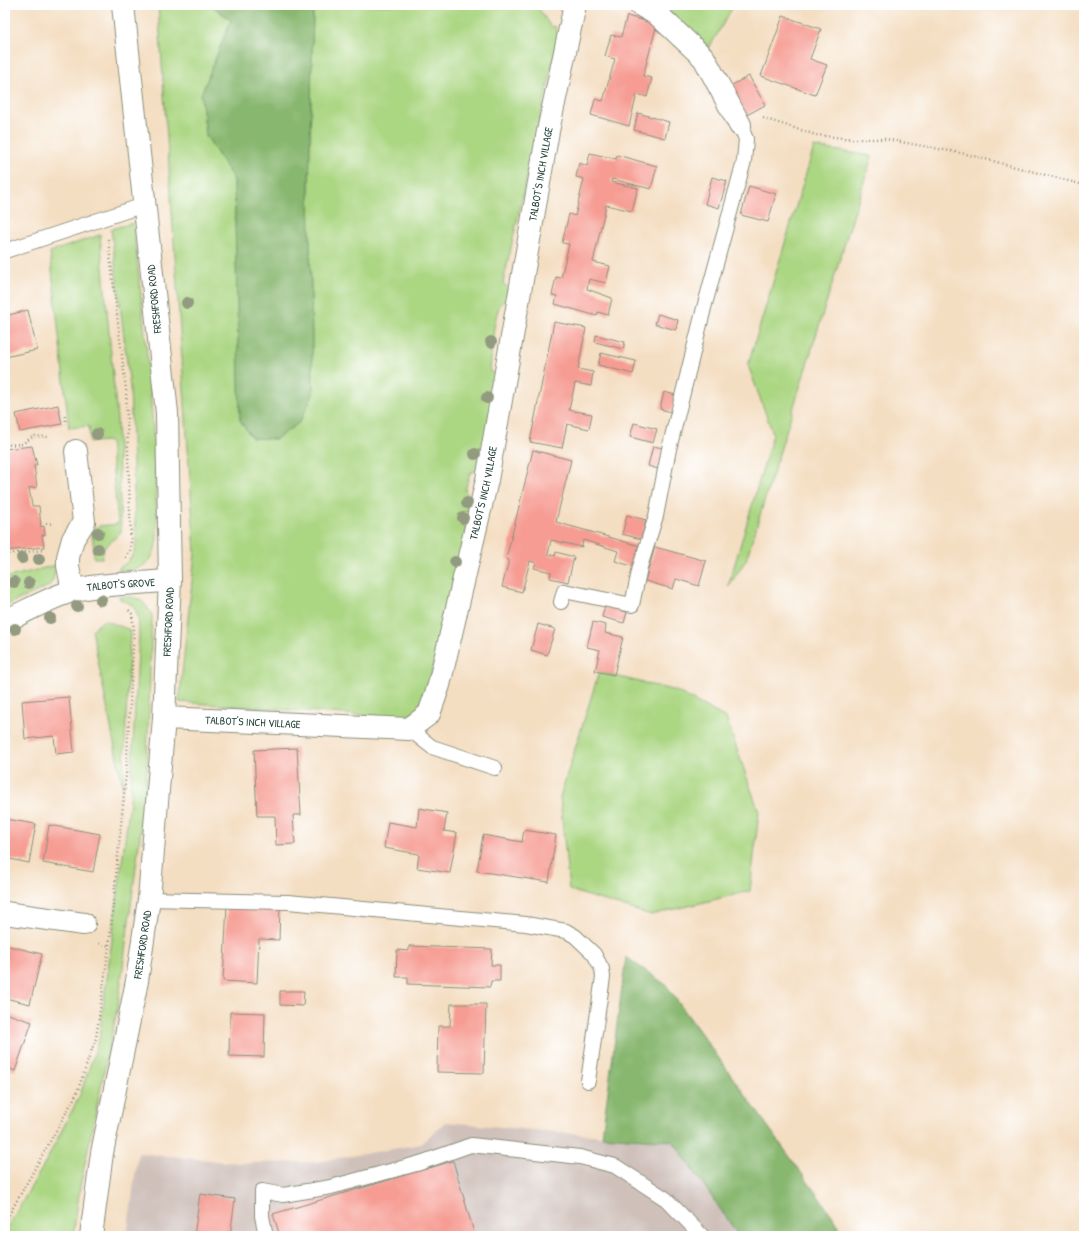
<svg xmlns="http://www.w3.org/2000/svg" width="1089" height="1241" viewBox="0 0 1089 1241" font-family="'Patrick Hand',sans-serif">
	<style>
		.industrial { fill: #cfc0ba }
		.green { fill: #abd682; stroke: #658a5b }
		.forest { fill: #88b770; stroke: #547a52 }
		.building { fill: #f69c93 }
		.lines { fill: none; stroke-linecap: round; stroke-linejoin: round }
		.lane-casing { stroke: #8a8e7b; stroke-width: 16 }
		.street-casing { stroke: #8a8e7b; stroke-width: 24 }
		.secondary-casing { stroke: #8a8e7b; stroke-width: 24 }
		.path { stroke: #8a8e7b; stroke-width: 2.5; stroke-dasharray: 1 3; stroke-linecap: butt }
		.lane { stroke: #fff; stroke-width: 14 }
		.street { stroke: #fff; stroke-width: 22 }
		.secondary { stroke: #fff; stroke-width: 22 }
		.tree { fill: #929a7f }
		.labels { text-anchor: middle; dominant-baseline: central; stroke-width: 3; stroke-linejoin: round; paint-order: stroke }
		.street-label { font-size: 11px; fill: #1f3d34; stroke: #fff }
	</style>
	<rect width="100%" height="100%" fill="#fff"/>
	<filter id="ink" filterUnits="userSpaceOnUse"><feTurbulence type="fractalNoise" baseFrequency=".025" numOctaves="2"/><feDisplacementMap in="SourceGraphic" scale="8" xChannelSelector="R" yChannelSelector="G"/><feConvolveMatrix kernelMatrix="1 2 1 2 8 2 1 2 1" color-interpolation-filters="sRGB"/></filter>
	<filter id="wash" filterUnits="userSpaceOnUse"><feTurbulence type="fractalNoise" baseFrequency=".012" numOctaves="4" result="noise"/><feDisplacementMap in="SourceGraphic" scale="16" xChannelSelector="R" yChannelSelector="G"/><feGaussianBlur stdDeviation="0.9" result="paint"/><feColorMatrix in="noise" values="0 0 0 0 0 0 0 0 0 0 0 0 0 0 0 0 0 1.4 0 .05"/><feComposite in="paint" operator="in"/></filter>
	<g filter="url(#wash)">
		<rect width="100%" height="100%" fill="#f4dec2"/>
		<path class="industrial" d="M 445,1122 L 602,1136 L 673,1140 L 739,1236 L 127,1236 L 138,1153 L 238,1163 L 317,1162 L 421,1144 Z"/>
		<path class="green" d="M 158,5 L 211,5 L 231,20 L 201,95 L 206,135 L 234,180 L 240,420 L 252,438 L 276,439 L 300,422 L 313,394 L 309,188 L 313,13 L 306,5 L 532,5 L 539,9 L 551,27 L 555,26 L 559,36 L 503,283 L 509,289 C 507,304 501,300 498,310 C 492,330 492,352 490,372 L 498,375 L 480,469 L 470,473 L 465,491 L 473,499 L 471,509 L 466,509 L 463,524 L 467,530 L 428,688 C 416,714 415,717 385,717 L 179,702 L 195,553 Z
			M 663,5 L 734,5 L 709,48 Z
			M 814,147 L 872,156 L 746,560 L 728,587 L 773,434 L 748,365 Z
			M 133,223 C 143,314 154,406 156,498 C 156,516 161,542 151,558 C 143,570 131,570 119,571 L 119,568 C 130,561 135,555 136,543 L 130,388 L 111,229 Z
			M 100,235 L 117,419 L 121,532 L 104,548 L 102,558 L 94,558 L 93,539 L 90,532 L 99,526 L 118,524 L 110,441 L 90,442 L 89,426 L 69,428 L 50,252 Z
			M 56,565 L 53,580 L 49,586 L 5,606 L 5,578 Z
			M 118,597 C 137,596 143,598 152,616 L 146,790 L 118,1005 L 80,1187 L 73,1236 L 5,1236 L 5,1231 L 44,1165 L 80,1095 L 99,1039 L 130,801 L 139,634 C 139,624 139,608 129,603 C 125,601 122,601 118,597 Z
			M 104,620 L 130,630 L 123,789 L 92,630 Z
			M 599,672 L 676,691 L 726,718 L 759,812 L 750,891 L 651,915 L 569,890 L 560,797 Z"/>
		<path class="forest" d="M 211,5 L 306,5 L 313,13 L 309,188 L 313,394 L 300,422 L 276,439 L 252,438 L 240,420 L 234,180 L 206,135 L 201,95 L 231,20 Z
			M 626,957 L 666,985 L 836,1221 L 841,1236 L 739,1236 L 673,1141 L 602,1136 Z"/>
		<g id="blocks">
			<path class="building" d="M 627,16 L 657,24 L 643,76 L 652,78 L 647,97 L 637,94 L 629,126 L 591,115 L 595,99 L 603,101 L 615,59 L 605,56 L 611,35 L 621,37 Z
				M 783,16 L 821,29 L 810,59 L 827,65 L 815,95 L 761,76 Z
				M 749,76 L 765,105 L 747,115 L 730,86 Z
				M 638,113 L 669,122 L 665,138 L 634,130 Z
				M 590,153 L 616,159 L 617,155 L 657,166 L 651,189 L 612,179 L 611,182 L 638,188 L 632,211 L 606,205 L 593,262 L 610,266 L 606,283 L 589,279 L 587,289 L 612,298 L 608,315 L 598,312 L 597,316 L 555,304 L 557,296 L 552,295 L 556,277 L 561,278 L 569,244 L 562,243 L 569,214 L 575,216 L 584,179 L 576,177 L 579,163 L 587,166 Z
				M 712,177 L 727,181 L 719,208 L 705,204 Z
				M 749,186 L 776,194 L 768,222 L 741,215 Z
				M 28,310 L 37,350 L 5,357 L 5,316 Z
				M 658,314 L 678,320 L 676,330 L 655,324 Z
				M 554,322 L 586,328 L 578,369 L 593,372 L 591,386 L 575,383 L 569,410 L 592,414 L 589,429 L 567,424 L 562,448 L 530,442 Z
				M 596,335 L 625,342 L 623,349 L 595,342 Z
				M 601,353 L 636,361 L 633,374 L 598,365 Z
				M 664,392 L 676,395 L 671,412 L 660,409 Z
				M 58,405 L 62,424 L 20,432 L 16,414 Z
				M 634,423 L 657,429 L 653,443 L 630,437 Z
				M 32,446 L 37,465 L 34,465 L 37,487 L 29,488 L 32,506 L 39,506 L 41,527 L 44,526 L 45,535 L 42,535 L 44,547 L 5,551 L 5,449 Z
				M 653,446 L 663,448 L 658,469 L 648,466 Z
				M 533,450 L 571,460 L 556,522 L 640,546 L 635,567 L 615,561 L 618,551 L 583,540 L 582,547 L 551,540 L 548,554 L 555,556 L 556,552 L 574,557 L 568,582 L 550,578 L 551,572 L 534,568 L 536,563 L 530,561 L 522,592 L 502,587 L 509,560 L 506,559 Z
				M 627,515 L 646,520 L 641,539 L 622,534 Z
				M 655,547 L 706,561 L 699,586 L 676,579 L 673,589 L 645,581 Z
				M 605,606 L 627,612 L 624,623 L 602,617 Z
				M 593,622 L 606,625 L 605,633 L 623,637 L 614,675 L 595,671 L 600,650 L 587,647 Z
				M 538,624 L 555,629 L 547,655 L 531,650 Z
				M 69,697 L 74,752 L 56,754 L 54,736 L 25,739 L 22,701 Z
				M 297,748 L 301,815 L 293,815 L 295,844 L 276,845 L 275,816 L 257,816 L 254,750 Z
				M 419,808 L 447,813 L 444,831 L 457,833 L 450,873 L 417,868 L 419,854 L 384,848 L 388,822 L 417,827 Z
				M 5,819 L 36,824 L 29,863 L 5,858 Z
				M 49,825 L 100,834 L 93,872 L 43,863 Z
				M 524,830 L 556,835 L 549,882 L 477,871 L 483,835 L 522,842 Z
				M 227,905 L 280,907 L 279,940 L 259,939 L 257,983 L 223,981 Z
				M 5,945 L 42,954 L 30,1004 L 5,998 Z
				M 409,946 L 492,949 L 491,965 L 500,965 L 500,981 L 491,981 L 490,987 L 408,984 L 408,977 L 396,977 L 397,950 L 409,951 Z
				M 280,991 L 304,991 L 303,1006 L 280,1005 Z
				M 451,1004 L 486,1004 L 484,1073 L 437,1072 L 438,1026 L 450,1026 Z
				M 230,1012 L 265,1013 L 264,1057 L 229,1056 Z
				M 5,1013 L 32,1022 L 15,1071 L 5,1067 Z
				M 453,1161 L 475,1236 L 280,1236 L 273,1214 Z
				M 200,1194 L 235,1199 L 230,1236 L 194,1236 Z"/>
		</g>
	</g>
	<g filter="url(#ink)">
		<use href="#blocks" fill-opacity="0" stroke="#8a8e7b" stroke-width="1"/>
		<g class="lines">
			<defs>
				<path id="lane" d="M 5,251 L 144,205
					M 561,602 L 564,591 L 632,605 L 640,567 L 656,516 L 669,449 L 704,308 L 744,161 L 746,139 L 740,125
					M 409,729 L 432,747 L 495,768
					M 149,899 L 288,902 L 526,924 L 566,931 L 575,936 L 594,954 L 602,969 L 603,977 L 588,1081
					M 266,1236 L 262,1216 L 262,1191 L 283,1195 L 331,1187 L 420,1163 L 471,1145 L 580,1157 L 615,1166 L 666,1199 L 702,1236"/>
				<g id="street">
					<path d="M 640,5 L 658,15 L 704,58 L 740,125"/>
					<path d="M 73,591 L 68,566 L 68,557 L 73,539 L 84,522 L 76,451"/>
					<path id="s1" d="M 5,621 C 27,611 49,598 72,591 C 104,582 138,585 170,580"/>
					<path id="s2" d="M 164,718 L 409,729 L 429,714 L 439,685 L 487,480 L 548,131 L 575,5"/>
					<path d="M 5,913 L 84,924"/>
				</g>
				<g id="secondary">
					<path id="s3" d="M 91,1236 L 102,1153 L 137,981 L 149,899 L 164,718 L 170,580 L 167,413 L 123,5"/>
				</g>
			</defs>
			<use href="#lane" class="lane-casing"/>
			<use href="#street" class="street-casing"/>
			<use href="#secondary" class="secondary-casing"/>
			<path class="path" d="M 763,118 L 816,135 L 852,139 L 885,139 L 966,154 L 1084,185
				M 108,239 L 126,389 L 131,541 L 130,550 L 125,559
				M 65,416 L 66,424
				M 5,445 L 22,444 L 34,436 L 48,437
				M 46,523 L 54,524
				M 5,554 L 44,550
				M 99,943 L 109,946
				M 5,1222 L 76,1095 L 96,1038 L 109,946 L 126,774 L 134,630 L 132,614 L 127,608"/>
			<use href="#lane" class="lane"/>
			<use href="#street" class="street"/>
			<use href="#secondary" class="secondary"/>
		</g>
		<g class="tree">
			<circle cx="187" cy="303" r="6"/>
			<circle cx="491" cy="342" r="6"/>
			<circle cx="487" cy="398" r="6"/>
			<circle cx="97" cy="434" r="6"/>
			<circle cx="475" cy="454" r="6"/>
			<circle cx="467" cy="503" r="6"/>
			<circle cx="463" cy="518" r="6"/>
			<circle cx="98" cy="533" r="6"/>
			<circle cx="98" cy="549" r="6"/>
			<circle cx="22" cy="558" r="6"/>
			<circle cx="39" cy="559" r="6"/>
			<circle cx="455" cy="562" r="6"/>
			<circle cx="14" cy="582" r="6"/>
			<circle cx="29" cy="583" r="6"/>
			<circle cx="101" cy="600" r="6"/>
			<circle cx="77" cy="606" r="6"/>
			<circle cx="50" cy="618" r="6"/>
			<circle cx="15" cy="629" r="6"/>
		</g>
	</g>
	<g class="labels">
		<g class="street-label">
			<text stroke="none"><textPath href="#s2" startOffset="822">TALBOT'S INCH VILLAGE</textPath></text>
			<text transform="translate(154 299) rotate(-96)">FRESHFORD ROAD</text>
			<text stroke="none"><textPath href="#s2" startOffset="498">TALBOT'S INCH VILLAGE</textPath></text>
			<text stroke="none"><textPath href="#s1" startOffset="123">TALBOT'S GROVE</textPath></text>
			<text stroke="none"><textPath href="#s3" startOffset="620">FRESHFORD ROAD</textPath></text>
			<text stroke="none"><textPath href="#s2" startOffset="89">TALBOT'S INCH VILLAGE</textPath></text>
			<text stroke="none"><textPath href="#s3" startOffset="296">FRESHFORD ROAD</textPath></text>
		</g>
	</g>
	<rect width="1089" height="1241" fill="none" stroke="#fff" stroke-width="20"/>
</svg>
